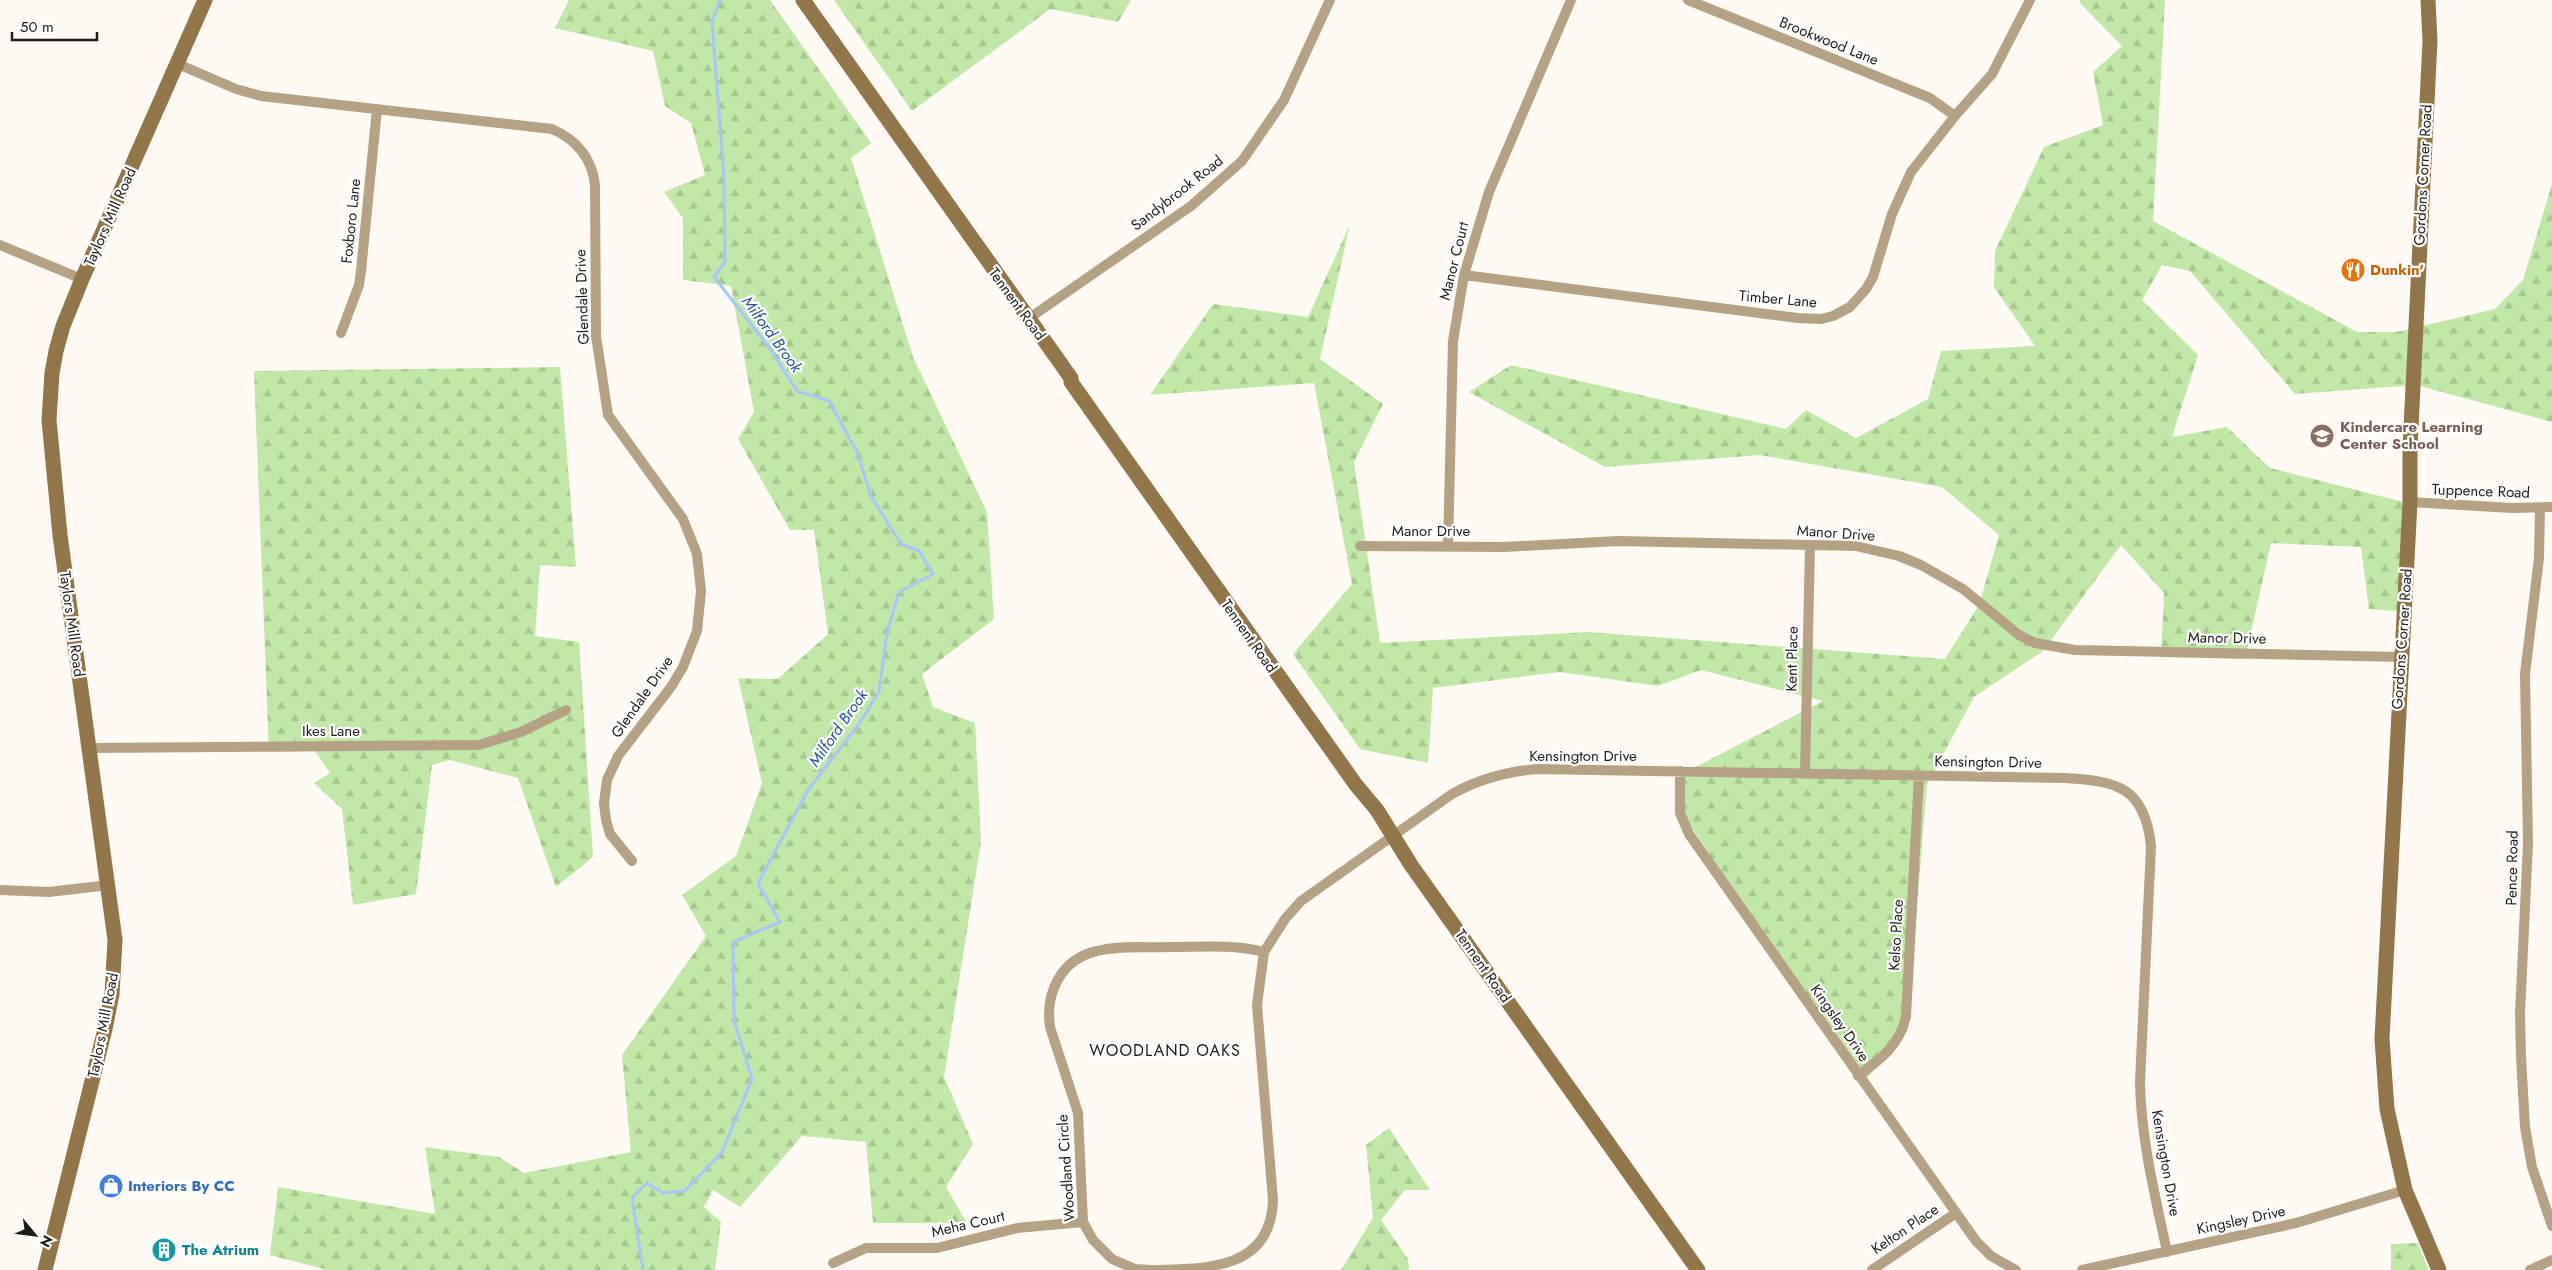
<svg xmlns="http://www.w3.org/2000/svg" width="2552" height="1270" viewBox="0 0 2552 1270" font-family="Jost,sans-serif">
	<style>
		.forest { fill: url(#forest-firs) }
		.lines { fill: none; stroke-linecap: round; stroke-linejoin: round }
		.stream { stroke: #a6c7fd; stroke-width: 3 }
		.street { stroke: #b5a183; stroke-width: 10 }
		.secondary { stroke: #927548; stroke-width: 15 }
		.labels { text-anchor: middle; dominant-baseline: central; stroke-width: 4.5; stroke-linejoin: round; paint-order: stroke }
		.street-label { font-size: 15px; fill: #201d19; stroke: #fff }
		.food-label { font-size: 15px; font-weight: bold; fill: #c56008; stroke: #fff; text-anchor: start }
		.education-label { font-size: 15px; font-weight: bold; fill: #785e54; stroke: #fff; text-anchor: start }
		.shop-label { font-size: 15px; font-weight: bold; fill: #366cbe; stroke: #fff; text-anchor: start }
		.culture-label { font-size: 15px; font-weight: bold; fill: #0d838f; stroke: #fff; text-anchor: start }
		.water-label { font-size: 16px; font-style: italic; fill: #24529f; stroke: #fff }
		.neighbourhood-label { font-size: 16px; letter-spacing: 1px; fill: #201d19; stroke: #fff }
	</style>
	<defs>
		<pattern id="forest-firs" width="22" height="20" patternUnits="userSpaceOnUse" patternTransform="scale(1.25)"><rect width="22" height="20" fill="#c1e8a6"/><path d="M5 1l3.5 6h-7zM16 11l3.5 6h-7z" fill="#a6c78e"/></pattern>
	</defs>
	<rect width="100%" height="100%" fill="#fffaf4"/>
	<path class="forest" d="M 569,0 L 770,0 L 871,143 L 851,158 L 913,357 L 987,512 L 994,619 L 922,674 L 933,707 L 975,723 L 981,841 L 944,1077 L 973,1144 L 946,1187 L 967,1223 L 873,1223 L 866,1142 L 802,1136 L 740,1207 L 713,1190 L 704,1207 L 721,1222 L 715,1270 L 328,1270 L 270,1255 L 278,1187 L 435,1214 L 425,1147 L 499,1157 L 524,1173 L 631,1152 L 622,1055 L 706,936 L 682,895 L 736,856 L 762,783 L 738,678 L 778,679 L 828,634 L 814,530 L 790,530 L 738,439 L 754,412 L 731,286 L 683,280 L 683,218 L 664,192 L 705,175 L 691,123 L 665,106 L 653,51 L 555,28 Z
		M 834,0 L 1131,0 L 1118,22 L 1050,9 L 912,111 Z
		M 2080,0 L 2165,0 L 2153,221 L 2357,332 L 2396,332 L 2495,309 L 2523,280 L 2552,184 L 2552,422 L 2416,385 L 2295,394 L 2190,271 L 2162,265 L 2142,300 L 2198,355 L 2172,437 L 2227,427 L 2270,468 L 2411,504 L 2407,612 L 2369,609 L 2361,547 L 2271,543 L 2245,659 L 2161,657 L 2164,593 L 2121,545 L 2043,651 L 1974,697 L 1927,784 L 1907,1031 L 1863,1083 L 1680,810 L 1680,775 L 1823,701 L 1701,670 L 1658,686 L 1560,672 L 1433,688 L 1428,763 L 1360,749 L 1293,654 L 1352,584 L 1314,383 L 1150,395 L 1213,304 L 1308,317 L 1350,224 L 1320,359 L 1383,404 L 1354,462 L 1380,643 L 1588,632 L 1945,659 L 1979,605 L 1999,535 L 1942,487 L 1760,455 L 1605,467 L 1469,392 L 1511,365 L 1786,429 L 1806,410 L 1856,438 L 1928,399 L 1941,351 L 2035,346 L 1994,287 L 1995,251 L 2044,147 L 2103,125 L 2093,72 L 2122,46 L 2080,3 Z
		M 560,367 L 576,567 L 540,565 L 535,636 L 579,642 L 593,857 L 556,887 L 518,778 L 450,760 L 432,765 L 416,894 L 353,905 L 342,809 L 314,783 L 330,773 L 315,751 L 269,752 L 254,371 Z
		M 1389,1128 L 1430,1190 L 1405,1190 L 1381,1220 L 1408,1259 L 1409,1270 L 1341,1270 L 1373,1218 L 1366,1145 Z
		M 2418,1243 L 2428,1270 L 2391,1270 L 2391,1244 Z"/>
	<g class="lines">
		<path class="stream" d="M 643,1270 L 632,1198 L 647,1183 L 663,1193 L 685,1191 L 722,1152 L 752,1079 L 734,1020 L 733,942 L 780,922 L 758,883 L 808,790 L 859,724 L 879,692 L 887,633 L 899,592 L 933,574 L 919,551 L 901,544 L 871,496 L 857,452 L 829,401 L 797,391 L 771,350 L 714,277 L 725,262 L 724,177 L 712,22 L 720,0"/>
		<path class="street" d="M 1688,0 L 1930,98 L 1955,116
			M 178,64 L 236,89 L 261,96 L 552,129 C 577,140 592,158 595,185 L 596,336 L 608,415 L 683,519 L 697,554 L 701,591 L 697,631 L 683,667 L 671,687 L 618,756 L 607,780 L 604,803 L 606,820 L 610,834 L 632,861
			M 0,245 L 82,279
			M 1464,275 L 1798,318 L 1821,319 L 1833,316 L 1850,307 L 1866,289 L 1873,277 L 1892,214 L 1911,172 L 1955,116 L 1992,74 L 2030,0
			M 1028,319 L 1191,206 L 1242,161 L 1284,100 L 1330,0
			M 341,333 L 359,285 L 361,271 L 377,109
			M 2410,502 L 2512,508 L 2552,507
			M 2540,508 L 2539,558 L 2525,674 L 2528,843 L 2520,1014 L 2521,1057 L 2525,1127 L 2532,1167 L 2552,1226
			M 1360,546 L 1504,547 L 1618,541 L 1856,546 L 1899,556 L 1921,565 L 1963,589 L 2019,635 L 2035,643 L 2075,650 L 2402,657
			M 1448,547 L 1453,341 L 1464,275 L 1489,192 L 1571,0
			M 89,748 L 479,745 L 521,732 L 566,710
			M 1680,771 L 1680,813 L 1689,834 L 1976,1241 L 1991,1256 L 2016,1270
			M 1805,773 L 1810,545
			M 0,890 L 49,892 L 109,885
			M 1858,1076 C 1881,1059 1900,1045 1906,1016 L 1919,776
			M 833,1263 L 866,1248 L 937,1248 L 1017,1228 L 1083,1222
			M 1150,1270 C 1207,1269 1271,1270 1273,1200 L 1257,1005 L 1264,952 L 1285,919 L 1301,901 L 1452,794 C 1479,779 1505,772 1536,769 L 2065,778 C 2117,781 2145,787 2151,846 L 2140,1082 C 2141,1140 2155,1195 2167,1252
			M 1150,1270 L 1135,1269 L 1112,1259 L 1093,1240 L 1083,1222 L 1078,1113 L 1050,1027 C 1045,993 1061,959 1097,951 C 1120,945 1146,948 1169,947 C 1202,947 1233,944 1264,952
			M 1872,1270 L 1956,1213
			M 2082,1270 L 2296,1223 L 2405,1190
			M 2530,1270 L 2552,1260"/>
		<path class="secondary" d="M 803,0 L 1071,378 L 1071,382 L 1356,785 L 1377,810 L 1411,865 L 1698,1270
			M 2428,0 L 2430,41 L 2410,448 L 2410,502 L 2382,1039 L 2387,1109 L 2405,1190 L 2439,1270
			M 45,1270 L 105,1029 L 112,994 L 115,940 L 60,535 L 49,420 L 52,373 L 56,351 L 63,326 L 82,279 L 205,0"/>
	</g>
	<defs>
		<symbol id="restaurant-disc" viewBox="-11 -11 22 22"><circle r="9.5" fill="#e8710a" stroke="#fff"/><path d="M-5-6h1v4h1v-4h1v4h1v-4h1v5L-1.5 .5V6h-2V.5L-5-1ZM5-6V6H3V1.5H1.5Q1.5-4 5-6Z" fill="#fff"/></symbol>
		<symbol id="school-disc" viewBox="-11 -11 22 22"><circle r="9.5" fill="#8d6e63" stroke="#fff"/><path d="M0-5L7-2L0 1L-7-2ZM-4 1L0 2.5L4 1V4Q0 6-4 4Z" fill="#fff"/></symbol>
		<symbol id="shop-disc" viewBox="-11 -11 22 22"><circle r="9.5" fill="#3f7fe0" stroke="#fff"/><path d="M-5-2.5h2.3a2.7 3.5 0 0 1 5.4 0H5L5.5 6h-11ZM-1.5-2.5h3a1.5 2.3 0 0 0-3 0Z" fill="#fff"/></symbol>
		<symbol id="building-disc" viewBox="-11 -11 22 22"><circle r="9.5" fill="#0f9aa8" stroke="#fff"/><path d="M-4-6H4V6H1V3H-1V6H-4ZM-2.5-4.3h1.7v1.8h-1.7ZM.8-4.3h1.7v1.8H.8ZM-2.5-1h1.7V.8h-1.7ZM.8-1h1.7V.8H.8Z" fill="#fff"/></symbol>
	</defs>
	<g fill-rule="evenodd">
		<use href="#restaurant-disc" x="2339" y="256" width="28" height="28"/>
		<use href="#school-disc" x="2308" y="422" width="28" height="28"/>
		<use href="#shop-disc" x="97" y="1172" width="28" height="28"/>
		<use href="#building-disc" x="150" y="1236" width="28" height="28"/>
	</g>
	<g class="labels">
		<g class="street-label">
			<text transform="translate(1829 41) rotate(22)">Brookwood Lane</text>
			<text transform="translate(2423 175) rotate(-87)">Gordons Corner Road</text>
			<text transform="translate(1177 193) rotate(-38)">Sandybrook Road</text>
			<text transform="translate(110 217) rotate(-66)">Taylors Mill Road</text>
			<text transform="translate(351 221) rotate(-84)">Foxboro Lane</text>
			<text transform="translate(1454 261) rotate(-76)">Manor Court</text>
			<text transform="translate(582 297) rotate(-92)">Glendale Drive</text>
			<text transform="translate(1778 299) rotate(5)">Timber Lane</text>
			<text transform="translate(1017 304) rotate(54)">Tennent Road</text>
			<text transform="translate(2481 491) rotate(2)">Tuppence Road</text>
			<text x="1431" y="531">Manor Drive</text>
			<text transform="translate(1836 533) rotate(4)">Manor Drive</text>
			<text transform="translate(72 624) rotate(82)">Taylors Mill Road</text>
			<text transform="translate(1249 636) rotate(55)">Tennent Road</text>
			<text transform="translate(2227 638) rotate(1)">Manor Drive</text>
			<text transform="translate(2402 639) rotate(-86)">Gordons Corner Road</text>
			<text transform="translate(1792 659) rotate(-89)">Kent Place</text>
			<text transform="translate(642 697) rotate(-55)">Glendale Drive</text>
			<text x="331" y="731">Ikes Lane</text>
			<text x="1583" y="756">Kensington Drive</text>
			<text transform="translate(1988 762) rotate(1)">Kensington Drive</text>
			<text transform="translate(2512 868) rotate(-89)">Pence Road</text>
			<text transform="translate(1896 935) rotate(-87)">Kelso Place</text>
			<text transform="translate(1483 966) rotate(55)">Tennent Road</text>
			<text transform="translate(1840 1023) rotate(55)">Kingsley Drive</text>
			<text transform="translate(103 1025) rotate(-79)">Taylors Mill Road</text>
			<text transform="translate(2166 1163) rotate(80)">Kensington Drive</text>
			<text transform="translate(1066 1168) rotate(-94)">Woodland Circle</text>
			<text transform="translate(2241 1220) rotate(-12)">Kingsley Drive</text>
			<text transform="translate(968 1224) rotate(-13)">Meha Court</text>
			<text transform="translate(1905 1229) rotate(-34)">Kelton Place</text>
		</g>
		<g class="food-label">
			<text x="2370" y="270">Dunkin'</text>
		</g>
		<g class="education-label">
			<text x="2340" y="427">Kindercare Learning<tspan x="2340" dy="17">Center School</tspan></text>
		</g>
		<g class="shop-label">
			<text x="128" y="1186">Interiors By CC</text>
		</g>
		<g class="culture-label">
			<text x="182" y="1250">The Atrium</text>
		</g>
		<g class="water-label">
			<text transform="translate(772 334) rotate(54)">Milford Brook</text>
			<text transform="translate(838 728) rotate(-55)">Milford Brook</text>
		</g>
		<g class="neighbourhood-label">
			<text x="1165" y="1050">WOODLAND OAKS</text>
		</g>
	</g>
	<g transform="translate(35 1235) rotate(119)" stroke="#ffffff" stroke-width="4" paint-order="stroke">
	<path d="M0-4L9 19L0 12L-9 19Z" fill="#201d19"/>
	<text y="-8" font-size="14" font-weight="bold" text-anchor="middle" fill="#201d19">N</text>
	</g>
	<path d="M12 32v8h85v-8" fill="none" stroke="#201d19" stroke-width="2.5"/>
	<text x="20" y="32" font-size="15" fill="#201d19" stroke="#ffffff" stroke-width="4" paint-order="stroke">50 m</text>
</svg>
